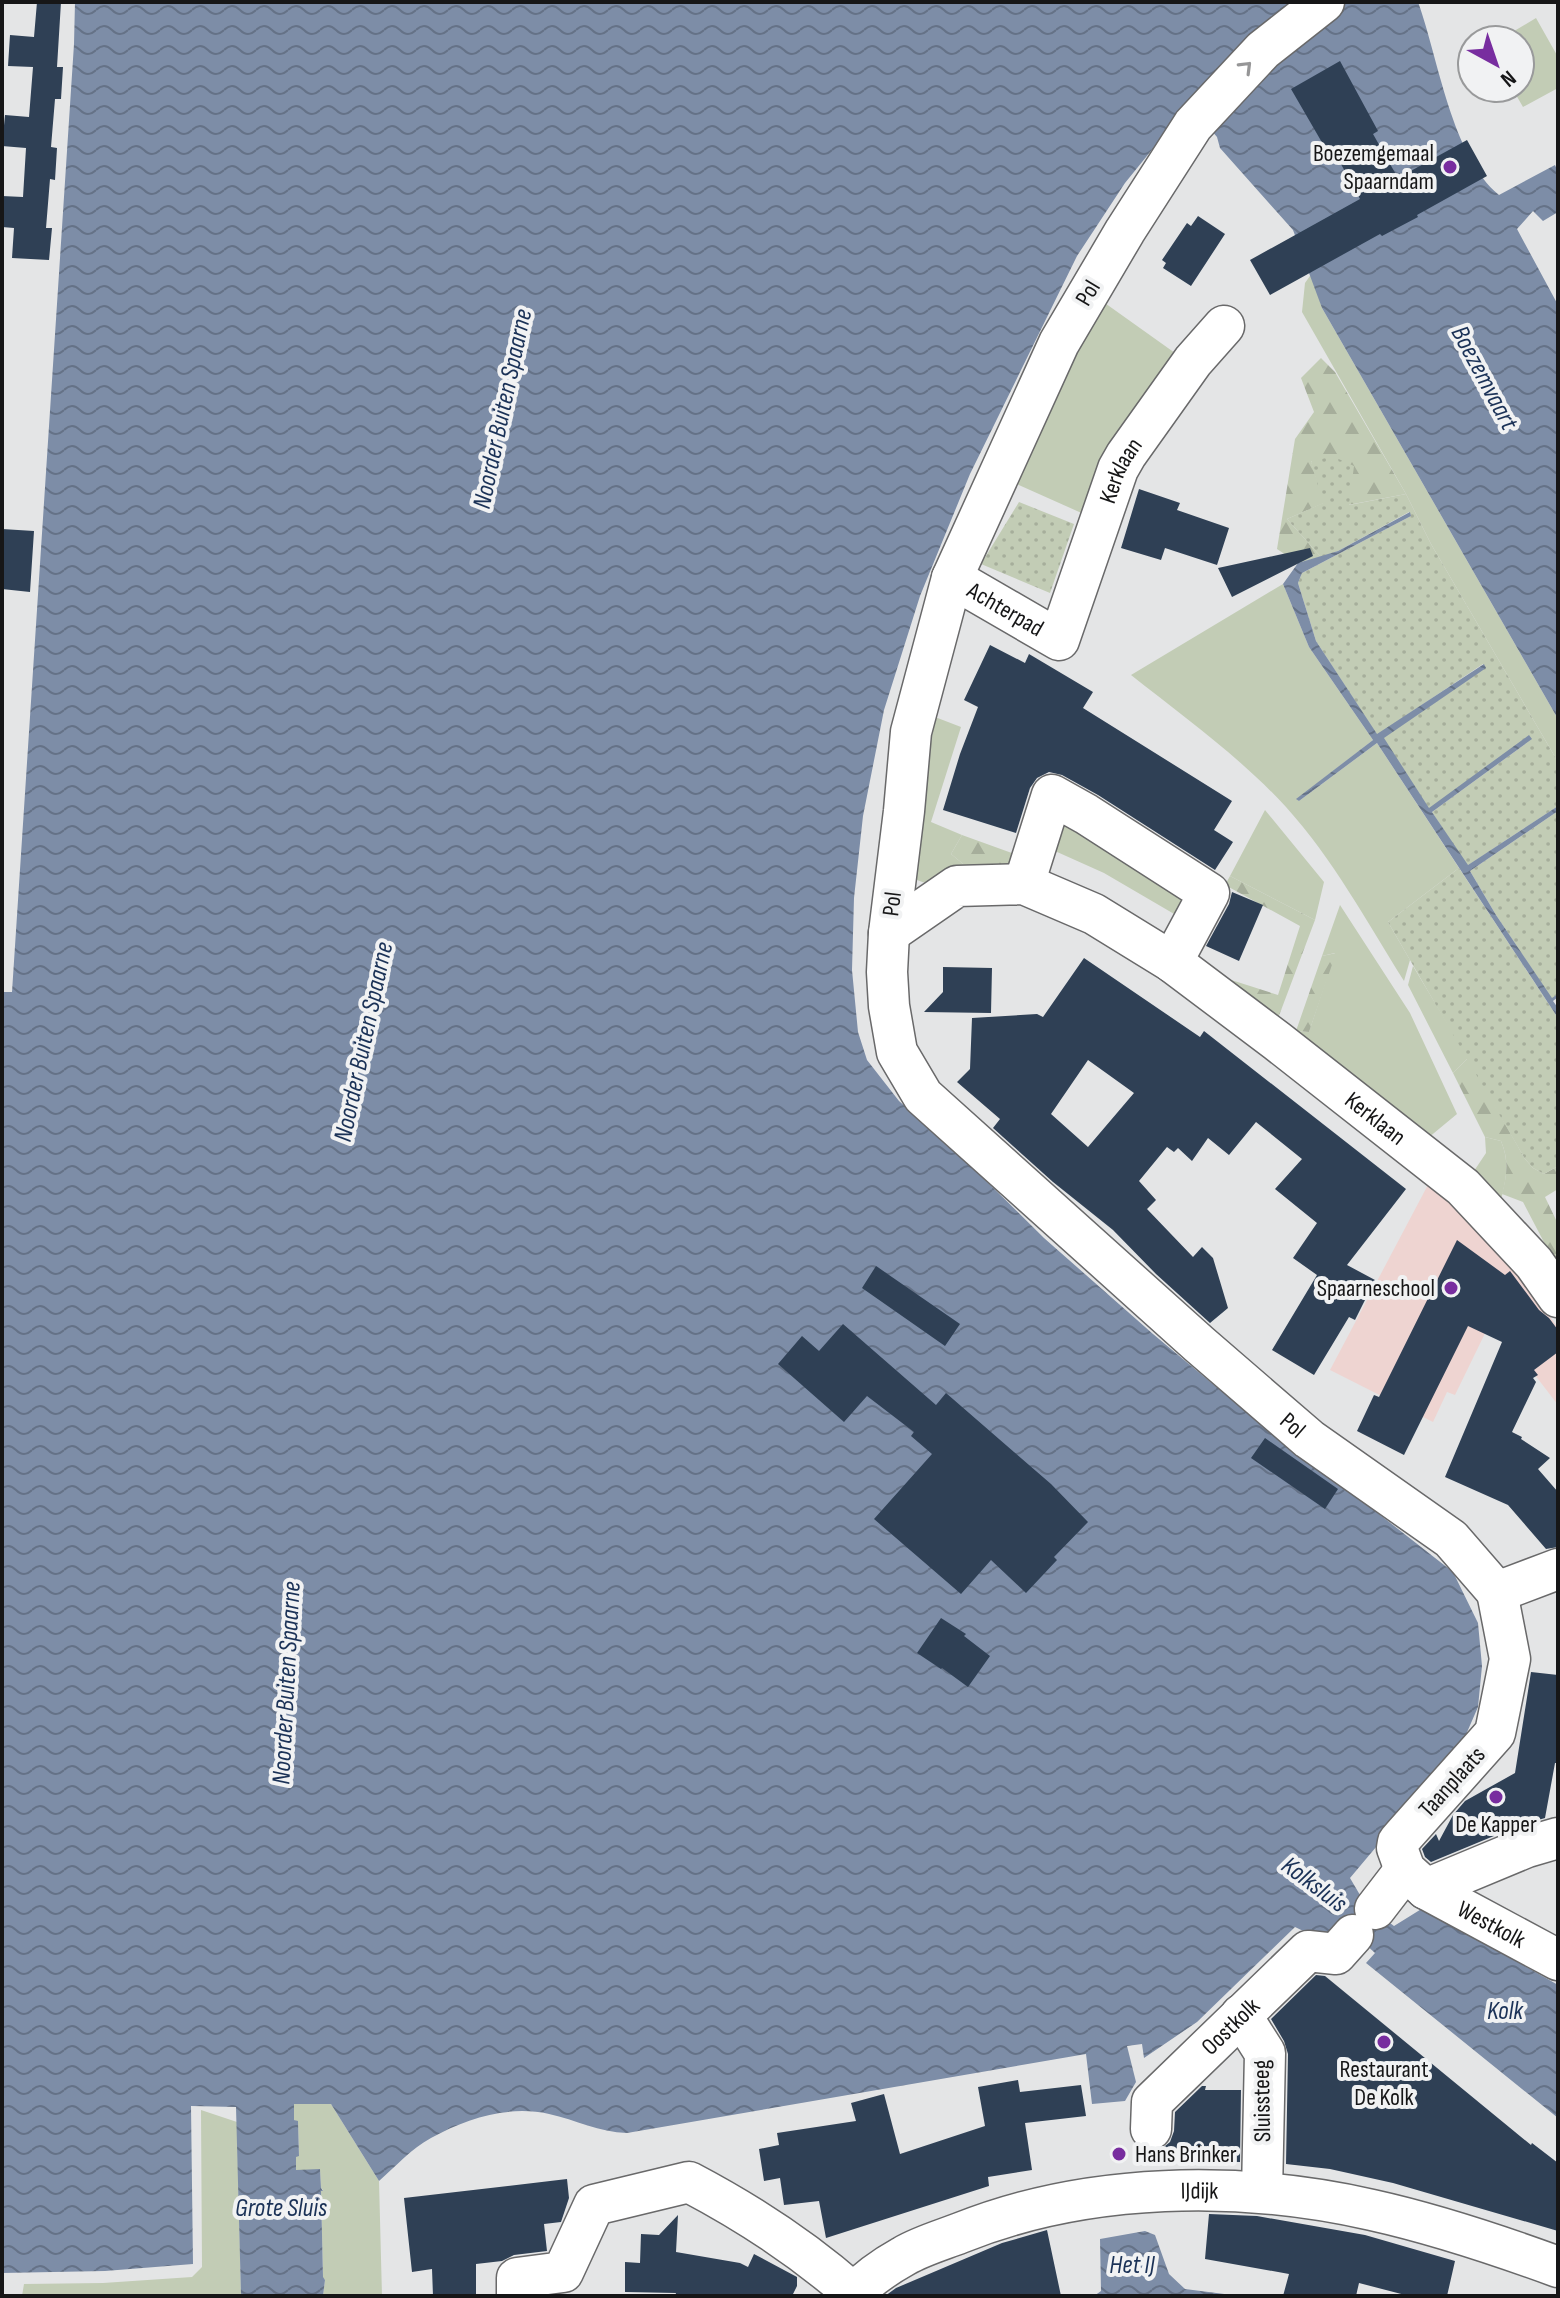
<svg xmlns="http://www.w3.org/2000/svg" width="1560" height="2298" viewBox="0 0 1560 2298" font-family="'Sofia Sans Condensed',sans-serif">
	<style>
		.education { fill: #eed4d1 }
		.grass { fill: #c2ccb5 }
		.forest { fill: url(#forest-firs) }
		.park { fill: url(#park-dots) }
		.water { fill: url(#water-waves) }
		.building { fill: #2f4055; fill-rule: evenodd }
		.lines { fill: none; stroke-linecap: round; stroke-linejoin: round }
		.minor-casing { stroke: #69696a; stroke-width: 43 }
		.minor { stroke: #fff; stroke-width: 40 }
		.oneway { stroke: #969697 }
		.poi-dot { fill: #782d9f; stroke: #f1f2f3; stroke-width: 3 }
		.labels { text-anchor: middle; dominant-baseline: central; stroke-width: 8; stroke-linejoin: round; paint-order: stroke }
		.poi-label { font-size: 24px; fill: #161617; stroke: #f1f2f3; text-anchor: end }
		.street-label { font-size: 24px; fill: #161617; stroke: #f1f2f3 }
		.water-label { font-size: 26px; font-style: italic; fill: #1b3257; stroke: #f1f2f3 }
	</style>
	<defs>
		<pattern id="forest-firs" width="22" height="20" patternUnits="userSpaceOnUse" patternTransform="scale(2)"><rect width="22" height="20" fill="#c2ccb5"/><path d="M5 1l3.5 6h-7zM16 11l3.5 6h-7z" fill="#a6ae9b"/></pattern>
		<pattern id="park-dots" width="8" height="8" patternUnits="userSpaceOnUse" patternTransform="scale(2)"><rect width="8" height="8" fill="#c2ccb5"/><path d="M2 2h.1M6 6h.1" fill="none" stroke="#a6ae9b" stroke-width="1.8" stroke-linecap="round"/></pattern>
		<pattern id="water-waves" width="16" height="10" patternUnits="userSpaceOnUse" patternTransform="scale(2)"><rect width="16" height="10" fill="#7d8da7"/><path d="M0 5q4-4 8 0t8 0" fill="none" stroke="#657287"/></pattern>
	</defs>
	<rect width="100%" height="100%" fill="#e4e5e6"/>
	<path class="education" d="M 1430,1181 L 1507,1258 L 1558,1328 L 1558,1405 L 1492,1319 L 1455,1395 L 1447,1392 L 1433,1422 L 1330,1370 Z"/>
	<path class="grass" d="M 1536,18 L 1558,57 L 1558,88 L 1523,107 L 1512,88 L 1520,88 L 1520,40 L 1499,40 Z
		M 1312,273 L 1322,308 L 1558,719 L 1558,762 L 1431,544 L 1406,494 L 1302,312 L 1305,283 Z
		M 1102,301 L 1182,358 L 1086,515 L 1012,482 Z
		M 1283,584 L 1309,647 L 1373,740 L 1297,799 L 1299,801 L 1377,743 L 1459,868 L 1388,922 L 1410,960 L 1404,981 C 1367,922 1333,859 1286,807 C 1240,757 1184,717 1131,675 Z
		M 935,717 L 961,727 L 931,822 L 962,835 L 951,854 L 973,872 C 952,878 929,892 910,875 Z
		M 1059,810 L 1194,894 L 1181,918 L 1104,873 L 1046,847 Z
		M 1265,810 L 1324,882 L 1315,920 L 1230,876 Z
		M 1340,905 L 1410,1013 L 1457,1114 L 1428,1138 L 1296,1031 L 1309,1032 L 1335,953 L 1322,956 Z
		M 1413,966 L 1468,1058 L 1453,1073 L 1408,985 Z
		M 1485,1137 L 1501,1141 C 1510,1162 1506,1179 1501,1200 L 1472,1174 L 1486,1153 Z
		M 294,2104 L 331,2104 L 379,2181 L 382,2296 L 323,2296 L 325,2280 L 323,2278 L 321,2191 L 323,2190 L 321,2188 L 320,2170 L 296,2170 L 295,2156 L 299,2156 L 298,2122 L 294,2120 Z
		M 201,2110 L 237,2122 L 241,2296 L 22,2296 L 24,2284 L 103,2283 L 192,2277 L 202,2267 Z"/>
	<path class="forest" d="M 1321,358 L 1335,372 L 1406,494 L 1348,505 L 1311,461 L 1324,503 L 1287,519 L 1321,557 L 1298,563 L 1277,549 L 1295,439 L 1314,412 L 1301,378 Z
		M 962,835 L 1026,858 L 1023,875 L 973,872 L 951,854 Z
		M 1230,876 L 1315,920 L 1274,1029 L 1225,978 L 1278,995 L 1300,926 L 1225,885 Z
		M 1336,953 L 1309,1032 L 1296,1031 L 1322,956 Z
		M 1468,1058 L 1525,1159 L 1533,1168 L 1544,1174 L 1558,1166 L 1558,1189 L 1545,1197 L 1558,1224 L 1558,1269 L 1523,1202 L 1502,1194 C 1507,1175 1509,1160 1501,1141 L 1485,1137 L 1453,1073 Z"/>
	<path class="park" d="M 1332,456 L 1354,466 L 1349,505 L 1406,494 L 1431,544 L 1558,762 L 1558,806 L 1467,866 L 1432,812 L 1532,739 L 1429,809 L 1383,738 L 1485,668 L 1483,664 L 1377,735 L 1316,641 L 1298,583 L 1302,573 L 1411,516 L 1409,512 L 1338,551 L 1321,557 L 1287,519 L 1323,503 L 1311,462 Z
		M 1019,502 L 1074,524 L 1050,593 L 981,564 Z
		M 1558,811 L 1558,994 L 1552,999 L 1496,915 L 1470,871 Z
		M 1459,868 L 1558,1018 L 1558,1166 L 1544,1174 L 1533,1168 L 1525,1159 L 1388,922 Z"/>
	<path class="water" d="M 75,2 L 1418,2 C 1439,60 1451,155 1499,195 L 1555,165 L 1558,172 L 1558,212 L 1543,221 L 1533,211 L 1517,229 L 1558,305 L 1558,719 L 1322,308 L 1293,230 L 1220,148 L 1217,137 L 1189,104 L 1125,183 L 1077,256 L 970,474 L 920,596 L 884,710 L 863,816 L 854,898 L 852,970 L 858,1032 L 867,1060 L 899,1101 L 966,1161 L 1044,1238 L 1153,1334 L 1214,1385 L 1453,1572 L 1478,1623 L 1482,1666 L 1478,1707 L 1461,1746 L 1350,1878 L 1360,1895 L 1358,1899 L 1394,1926 L 1423,1908 L 1558,1985 L 1558,2118 L 1366,1963 L 1375,1953 L 1340,1921 L 1322,1940 L 1295,1927 L 1197,2022 L 1144,2058 L 1142,2044 L 1127,2046 L 1136,2082 L 1125,2101 L 1092,2104 L 1086,2054 L 627,2133 C 599,2132 576,2120 549,2114 C 509,2105 467,2118 431,2138 C 412,2148 395,2167 379,2181 L 331,2104 L 294,2104 L 294,2120 L 298,2121 L 299,2156 L 296,2157 L 296,2170 L 320,2169 L 321,2188 L 323,2191 L 321,2191 L 323,2277 L 325,2280 L 323,2296 L 241,2296 L 236,2107 L 191,2106 L 193,2264 L 105,2271 L 2,2273 L 2,992 L 12,992 L 74,44 Z
		M 1410,512 L 1411,516 L 1302,573 L 1298,583 L 1316,641 L 1377,734 L 1484,664 L 1486,668 L 1384,738 L 1429,808 L 1529,735 L 1532,739 L 1432,812 L 1468,865 L 1558,806 L 1558,811 L 1470,871 L 1496,915 L 1552,998 L 1558,994 L 1558,997 L 1553,1001 L 1558,1008 L 1558,1018 L 1377,743 L 1299,801 L 1296,799 L 1373,740 L 1309,647 L 1283,584 L 1298,563 L 1338,551 Z
		M 1145,2231 L 1155,2235 L 1169,2274 L 1185,2289 L 1240,2296 L 1094,2296 L 1101,2291 L 1100,2239 Z"/>
	<path class="building" d="M 37,2 L 61,2 L 57,67 L 63,67 L 61,99 L 55,99 L 51,147 L 57,148 L 55,180 L 50,179 L 46,228 L 52,228 L 49,260 L 12,258 L 14,228 L 2,227 L 2,196 L 23,197 L 26,148 L 2,146 L 5,115 L 29,117 L 33,67 L 8,66 L 10,35 L 34,37 Z
		M 1340,61 L 1378,131 L 1373,134 L 1398,178 L 1467,140 L 1487,176 L 1417,215 L 1418,217 L 1382,236 L 1380,234 L 1270,295 L 1250,260 L 1360,199 L 1336,155 L 1331,158 L 1291,89 Z
		M 1198,216 L 1225,234 L 1191,286 L 1163,268 L 1166,263 L 1162,260 L 1187,223 L 1191,226 Z
		M 1139,489 L 1180,503 L 1177,510 L 1229,528 L 1217,565 L 1165,548 L 1161,560 L 1121,548 Z
		M 2,529 L 34,531 L 30,592 L 2,589 Z
		M 1310,548 L 1313,556 L 1232,597 L 1218,568 Z
		M 990,645 L 1025,663 L 1029,654 L 1093,692 L 1083,708 L 1232,801 L 1214,830 L 1233,842 L 1215,870 L 1098,795 L 1062,775 L 1049,772 L 1037,778 L 1030,788 L 1016,833 L 943,810 L 960,754 L 978,707 L 964,700 Z
		M 1232,892 L 1263,905 L 1239,961 L 1206,946 L 1229,904 Z
		M 1084,958 L 1200,1037 L 1204,1031 L 1406,1189 L 1347,1265 L 1375,1280 L 1355,1320 L 1349,1317 L 1314,1375 L 1272,1350 L 1317,1275 L 1293,1258 L 1317,1223 L 1275,1189 L 1302,1159 L 1256,1122 L 1229,1155 L 1208,1138 L 1192,1161 L 1178,1148 L 1174,1152 L 1167,1147 L 1139,1181 L 1156,1200 L 1147,1209 L 1193,1257 L 1202,1247 L 1213,1258 L 1228,1308 L 1210,1323 L 1156,1274 L 1113,1230 L 1053,1182 L 993,1128 L 1000,1119 L 957,1082 L 970,1069 L 972,1018 L 1037,1014 L 1043,1017 ZM 1088,1060 L 1134,1093 L 1088,1147 L 1051,1114 Z
		M 943,967 L 992,968 L 991,1013 L 924,1012 L 943,992 Z
		M 1457,1240 L 1505,1275 L 1510,1271 L 1539,1310 L 1549,1318 L 1558,1330 L 1558,1352 L 1534,1370 L 1538,1375 L 1533,1378 L 1536,1382 L 1512,1432 L 1522,1437 L 1521,1439 L 1550,1458 L 1538,1469 L 1558,1492 L 1558,1547 L 1546,1549 L 1508,1505 L 1445,1477 L 1502,1342 L 1468,1326 L 1404,1455 L 1357,1431 L 1374,1395 L 1379,1397 Z
		M 876,1266 L 960,1324 L 945,1346 L 862,1288 Z
		M 843,1324 L 936,1405 L 946,1393 L 1051,1484 L 1088,1522 L 1054,1557 L 1057,1560 L 1026,1593 L 991,1560 L 961,1594 L 874,1519 L 932,1454 L 911,1436 L 914,1432 L 867,1396 L 844,1422 L 778,1364 L 802,1336 L 819,1351 Z
		M 1265,1438 L 1338,1489 L 1325,1509 L 1251,1458 Z
		M 941,1618 L 966,1634 L 964,1636 L 990,1656 L 968,1687 L 942,1668 L 941,1669 L 917,1653 Z
		M 1531,1672 L 1558,1675 L 1558,1763 L 1555,1763 L 1545,1818 L 1518,1826 L 1431,1862 L 1425,1857 L 1422,1849 L 1436,1834 L 1439,1841 L 1453,1815 L 1465,1801 L 1515,1773 Z
		M 1316,1975 L 1325,1976 L 1531,2145 L 1532,2143 L 1558,2163 L 1558,2231 L 1393,2183 L 1330,2169 L 1286,2164 L 1288,2054 L 1284,2041 L 1271,2019 Z
		M 1018,2080 L 1020,2092 L 1081,2085 L 1086,2116 L 1025,2123 L 1032,2170 L 988,2177 L 989,2186 L 826,2238 L 819,2201 L 784,2205 L 780,2178 L 764,2181 L 759,2149 L 779,2145 L 777,2133 L 856,2121 L 851,2103 L 884,2094 L 900,2154 L 985,2126 L 978,2087 Z
		M 1202,2086 L 1206,2086 L 1205,2090 L 1241,2090 L 1240,2162 L 1161,2161 L 1160,2150 L 1170,2142 L 1174,2131 L 1175,2112 Z
		M 567,2179 L 569,2198 L 561,2222 L 544,2224 L 547,2251 L 514,2255 L 502,2261 L 476,2264 L 476,2296 L 433,2296 L 432,2269 L 412,2272 L 404,2198 Z
		M 1209,2214 L 1257,2216 L 1365,2235 L 1455,2261 L 1447,2296 L 1409,2296 L 1359,2283 L 1356,2296 L 1283,2296 L 1289,2274 L 1205,2259 Z
		M 678,2215 L 676,2252 L 740,2263 L 748,2267 L 754,2254 L 797,2277 L 797,2286 L 792,2296 L 675,2296 L 676,2293 L 625,2292 L 625,2262 L 640,2263 L 641,2234 L 659,2235 Z
		M 1047,2230 L 1061,2296 L 885,2296 L 896,2288 L 1002,2243 Z"/>
	<g class="lines">
		<defs>
			<g id="minor">
				<path id="s1" d="M 1324,2 L 1263,50 L 1193,125 L 1125,231 L 1059,343 L 952,578 L 911,732 L 904,811 L 889,933 L 887,972 L 889,1006 L 897,1052 L 923,1096 L 1199,1344 L 1309,1439 L 1451,1539 L 1497,1592"/>
				<path id="s2" d="M 952,578 L 1059,640 L 1118,469 L 1126,455 L 1193,361 L 1224,326"/>
				<path d="M 1024,884 L 1052,795 L 1086,814 L 1209,893 L 1172,962"/>
				<path id="s3" d="M 889,933 L 957,886 L 1024,884 L 1094,914 L 1172,962 L 1277,1041 L 1463,1187 L 1534,1263 L 1558,1297"/>
				<path id="s4" d="M 1497,1592 L 1510,1659 L 1495,1733 L 1404,1835 L 1398,1842 L 1397,1848 L 1405,1870 L 1426,1889 L 1558,1960"/>
				<path d="M 1497,1592 L 1558,1569"/>
				<path d="M 1426,1889 L 1527,1847 L 1558,1838"/>
				<path d="M 1375,1909 L 1405,1870"/>
				<path d="M 1241,2015 L 1265,2053 L 1262,2192"/>
				<path id="s5" d="M 1151,2129 L 1152,2102 L 1308,1951 L 1336,1954 L 1353,1935"/>
				<path d="M 517,2296 L 517,2278 L 563,2272 L 594,2205 L 689,2182 C 748,2213 803,2249 853,2293"/>
				<path id="s6" d="M 851,2296 C 865,2281 886,2266 904,2256 C 921,2246 942,2240 960,2233 C 1087,2182 1240,2180 1372,2210 C 1435,2224 1498,2245 1558,2267"/>
			</g>
		</defs>
		<use href="#minor" class="minor-casing"/>
		<use href="#minor" class="minor"/>
	</g>
	<defs><path id="oneway-chevron" d="M-2-3.5L2.5 0L-2 3.5" fill="none" stroke-width="1.6" stroke-linecap="round" stroke-linejoin="round" transform="scale(2)"/></defs>
	<use class="oneway" href="#oneway-chevron" transform="translate(1246 67) rotate(-45)"/>
	<g class="poi-dot">
		<circle cx="1450" cy="167" r="8"/>
		<circle cx="1451" cy="1288" r="8"/>
		<circle cx="1496" cy="1797" r="8"/>
		<circle cx="1384" cy="2042" r="8"/>
		<circle cx="1119" cy="2154" r="8"/>
	</g>
	<g class="labels">
		<g class="poi-label">
			<text x="1434" y="153">Boezemgemaal<tspan x="1434" dy="28">Spaarndam</tspan></text>
			<text x="1435" y="1288">Spaarneschool</text>
			<text x="1496" y="1824" text-anchor="middle">De Kapper</text>
			<text x="1384" y="2069" text-anchor="middle">Restaurant<tspan x="1384" dy="28">De Kolk</tspan></text>
			<text x="1135" y="2154" text-anchor="start">Hans Brinker</text>
		</g>
		<g class="street-label">
			<text transform="translate(1088 293) rotate(-59)">Pol</text>
			<text stroke="none"><textPath href="#s2" startOffset="304">Kerklaan</textPath></text>
			<text stroke="none"><textPath href="#s2" startOffset="62">Achterpad</textPath></text>
			<text transform="translate(892 904) rotate(-83)">Pol</text>
			<text stroke="none"><textPath href="#s3" startOffset="574">Kerklaan</textPath></text>
			<text stroke="none"><textPath href="#s1" startOffset="1722">Pol</textPath></text>
			<text transform="translate(1452 1782) rotate(-48)">Taanplaats</text>
			<text stroke="none"><textPath href="#s4" startOffset="422">Westkolk</textPath></text>
			<text stroke="none"><textPath href="#s5" startOffset="136">Oostkolk</textPath></text>
			<text transform="translate(1262 2101) rotate(-91)">Sluissteeg</text>
			<text stroke="none"><textPath href="#s6" startOffset="372">IJdijk</textPath></text>
		</g>
		<g class="water-label">
			<text transform="translate(1484 378) rotate(62)">Boezemvaart</text>
			<text transform="translate(503 409) rotate(-78)">Noorder Buiten Spaarne</text>
			<text transform="translate(364 1042) rotate(-78)">Noorder Buiten Spaarne</text>
			<text transform="translate(287 1683) rotate(-87)">Noorder Buiten Spaarne</text>
			<text transform="translate(1314 1885) rotate(37)">Kolksluis</text>
			<text x="1505" y="2011">Kolk</text>
			<text x="281" y="2208">Grote Sluis</text>
			<text x="1132" y="2265">Het IJ</text>
		</g>
	</g>
	<rect width="1560" height="2298" fill="none" stroke="#161617" stroke-width="8"/>
	<g transform="translate(1496 64) rotate(140)"><circle r="38" fill="#f1f2f3" stroke="#999a9b" stroke-width="2"/>
	<path d="M0-6L14 30L0 20L-14 30Z" fill="#782d9f"/>
	<text y="-12" font-size="22" font-weight="bold" text-anchor="middle" fill="#161617">N</text>
	</g>
</svg>
